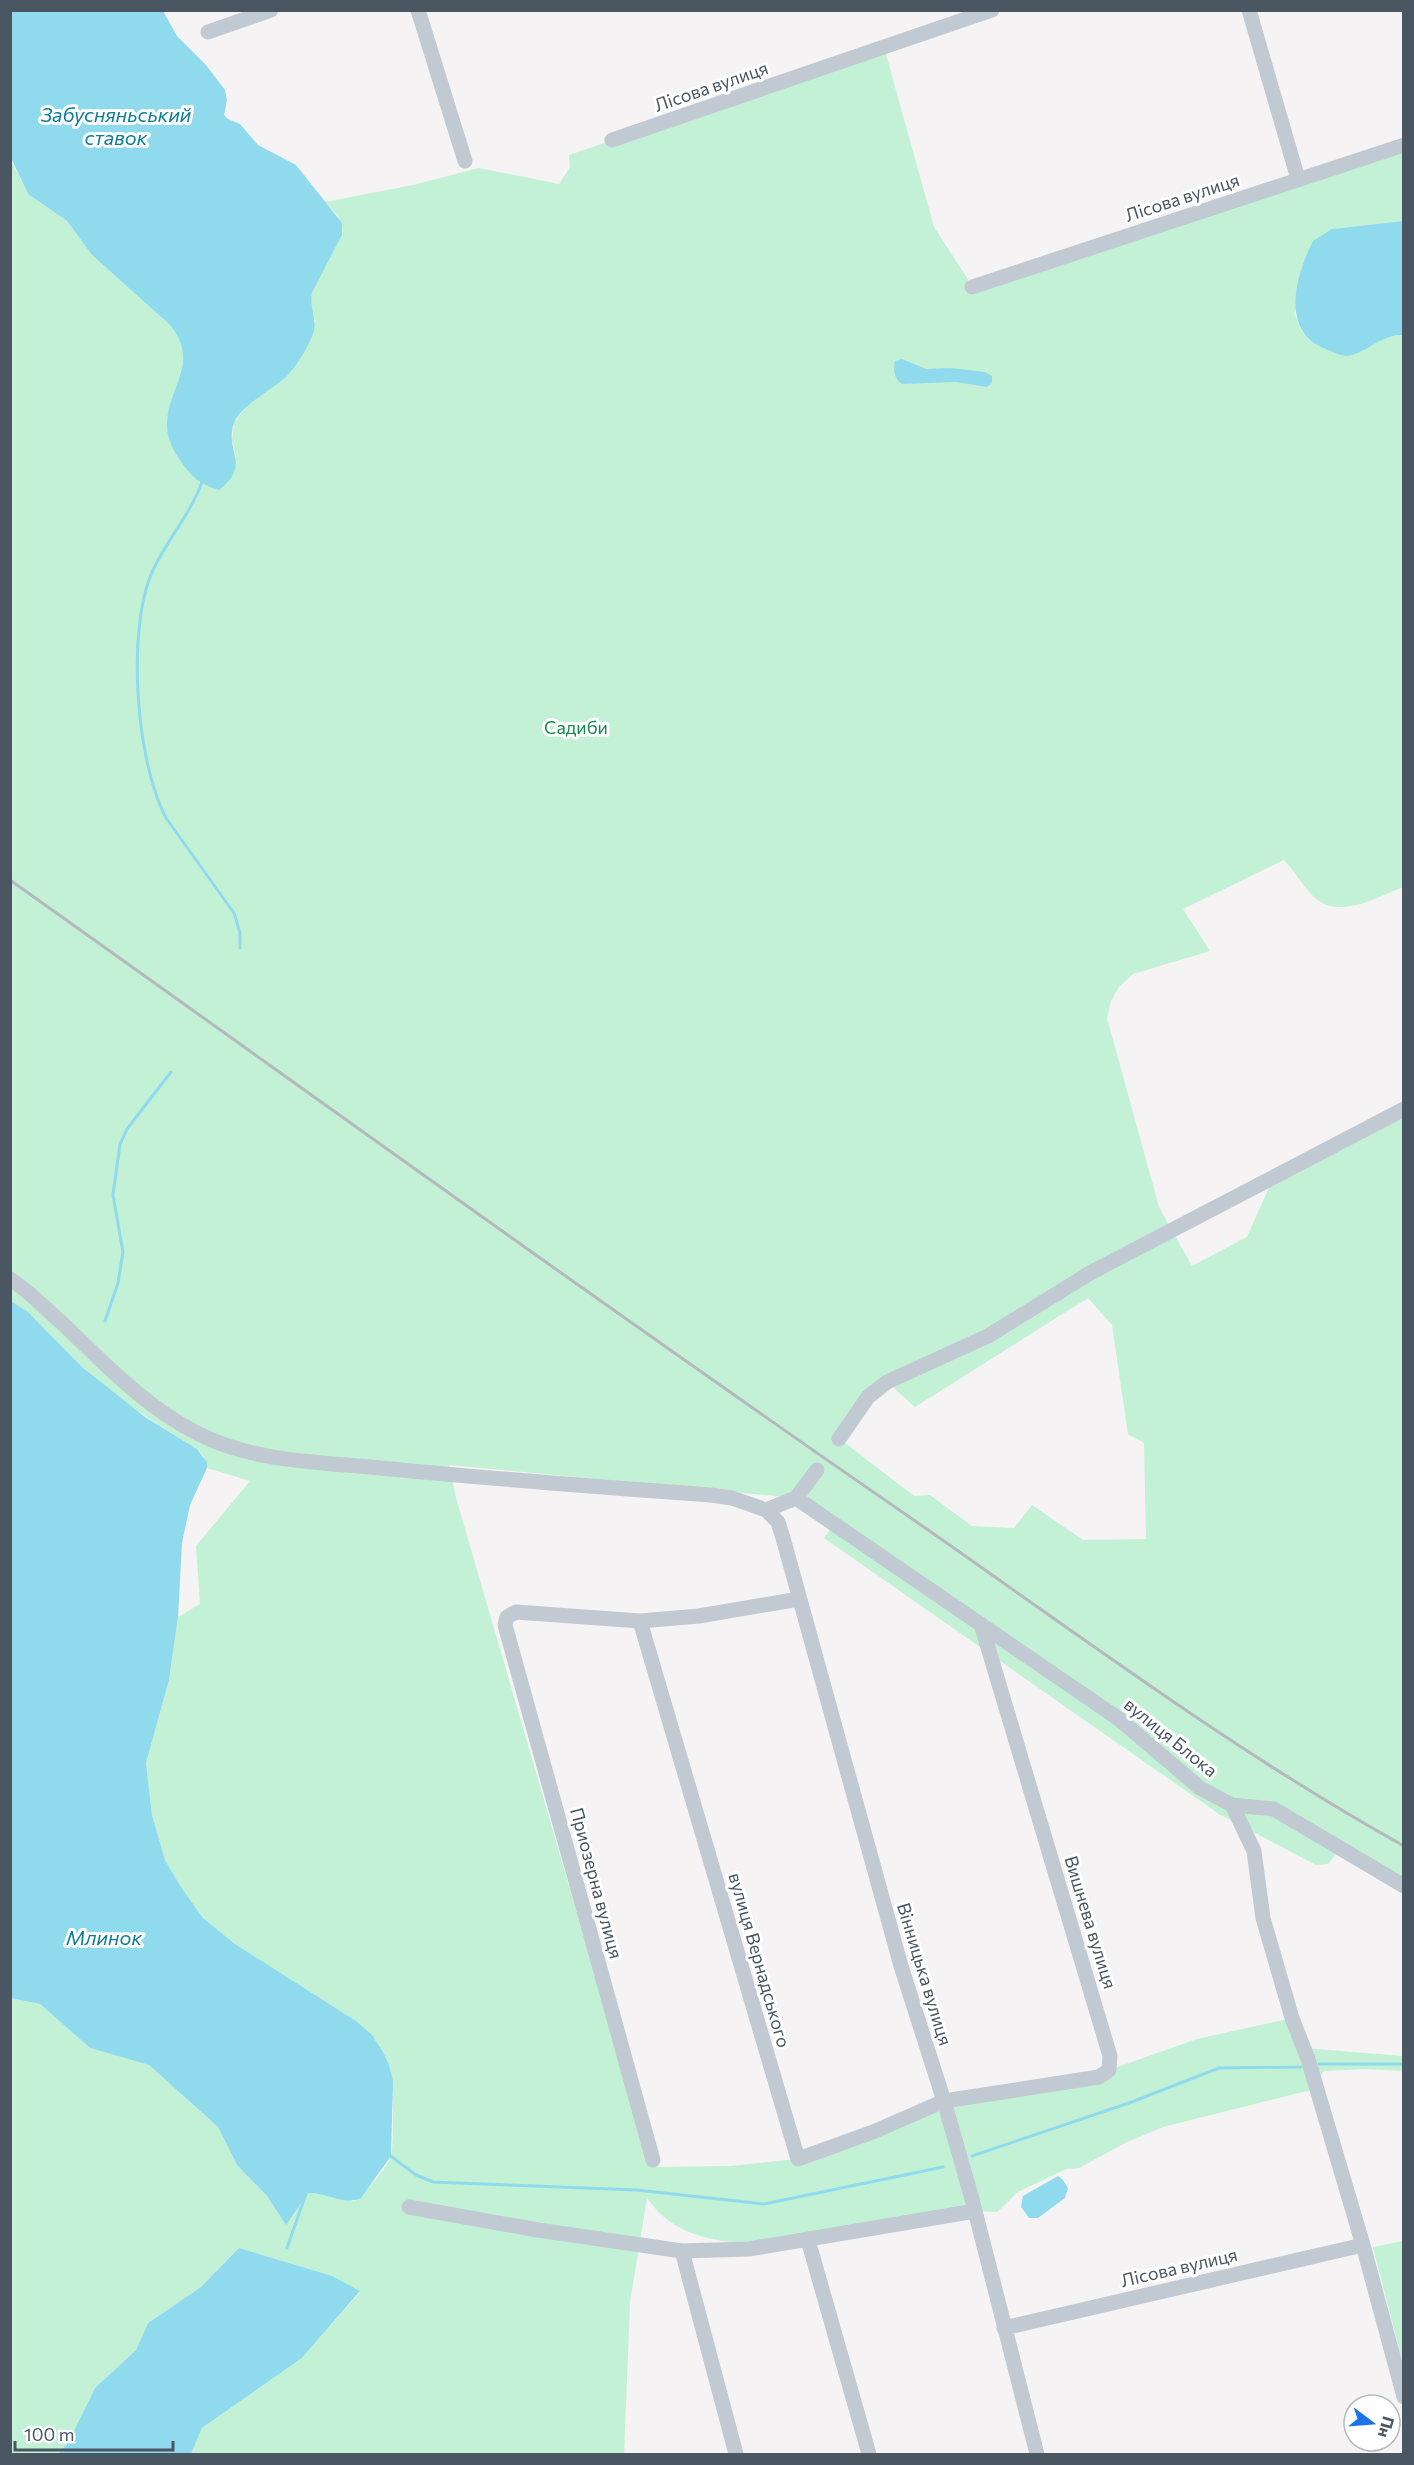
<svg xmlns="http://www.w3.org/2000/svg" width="1414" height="2465" viewBox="0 0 1414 2465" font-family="Commissioner,sans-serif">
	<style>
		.green { fill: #c3f1d5; fill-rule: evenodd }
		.water { fill: #90daee }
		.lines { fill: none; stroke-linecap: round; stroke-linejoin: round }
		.stream { stroke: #90daee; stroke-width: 3 }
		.minor { stroke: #c1cad2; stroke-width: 15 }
		.rail { stroke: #b5b8bd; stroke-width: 3 }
		.labels { text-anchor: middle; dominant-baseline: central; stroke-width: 6; stroke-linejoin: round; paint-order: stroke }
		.street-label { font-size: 18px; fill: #4a5661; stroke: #fff }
		.park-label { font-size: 18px; fill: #17864f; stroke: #fff }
		.water-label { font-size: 20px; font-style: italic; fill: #0c7c9b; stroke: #fff }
	</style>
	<rect width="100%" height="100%" fill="#f5f3f3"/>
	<path class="green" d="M 884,47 L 934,227 L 973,287 L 1403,145 L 1403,221 L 1332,229 L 1294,313 L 1302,331 L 1310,340 L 1376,342 L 1386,337 L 1403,335 L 1403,887 C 1375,898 1336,922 1311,894 C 1301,883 1294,870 1284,860 L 1183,909 L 1210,951 L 1133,974 L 1119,987 L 1111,1001 L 1107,1018 L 1159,1207 L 1192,1266 L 1247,1237 L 1274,1176 L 1403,1109 L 1403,1886 L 1340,1849 L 1328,1864 L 1316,1865 L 1219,1814 L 824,1538 L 835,1523 L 796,1498 L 449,1465 L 456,1498 L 651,2167 L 730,2166 L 798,2159 L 944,2101 L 1109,2070 L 1197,2039 L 1292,2018 L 1304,2048 L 1403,2056 L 1403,2071 L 1366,2069 L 1324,2071 L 1311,2090 L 1163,2127 L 1125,2143 L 1079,2168 L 1066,2169 L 1018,2192 L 997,2212 L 975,2211 L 744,2243 C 717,2242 684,2235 663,2216 C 657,2211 652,2204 647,2198 L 630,2302 L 624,2454 L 191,2454 L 202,2428 L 302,2358 L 360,2292 L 331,2276 L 239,2248 L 201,2287 L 148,2323 L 136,2350 L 95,2388 L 68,2443 L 58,2454 L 11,2454 L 11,1998 L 40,2004 L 90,2048 L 149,2065 L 218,2127 L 237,2165 L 267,2196 L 286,2224 L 308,2193 L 320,2192 L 354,2201 C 363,2197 388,2166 391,2156 C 394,2144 394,2075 389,2064 C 382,2047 369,2032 356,2021 L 235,1944 L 203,1918 L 181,1887 L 165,1860 L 152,1815 L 146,1763 L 169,1680 L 178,1617 L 200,1604 L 196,1546 L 250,1481 L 207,1468 L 204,1456 L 197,1449 C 157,1424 116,1399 81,1366 C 58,1345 38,1318 11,1301 L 10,158 L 28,194 L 67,221 L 92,255 L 170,325 C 176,332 181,337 183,346 C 188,363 168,410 168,435 L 236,457 L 232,440 L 234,422 L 315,321 L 310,303 L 312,293 L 342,235 C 345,221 334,212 325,202 L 413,185 L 479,168 L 559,184 L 570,167 L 569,155 ZM 1088,1298 L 1112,1325 L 1128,1434 L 1144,1443 L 1146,1539 L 1083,1540 L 1032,1505 L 1014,1528 L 972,1526 L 930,1495 L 914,1496 L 840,1439 L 887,1382 L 915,1407 Z
		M 1403,2241 L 1404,2241 L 1403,2364 L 1373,2247 Z"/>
	<path class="water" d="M 11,10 L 163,11 L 177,36 L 206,65 L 225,90 L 227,100 L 224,115 L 228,119 L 240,124 L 258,145 L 296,165 L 342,223 L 342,235 L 312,293 C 309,308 318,320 313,334 C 308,347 296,367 286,377 C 273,389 240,406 234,423 C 224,452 252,464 219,490 C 200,484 191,477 180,460 C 175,453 170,444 168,435 C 160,393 204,366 170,325 L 92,255 L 67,221 L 28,194 L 11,158 Z
		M 1403,221 L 1403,335 C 1382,335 1371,349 1352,355 C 1343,358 1334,352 1326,349 C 1279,331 1296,275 1313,241 L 1332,229 Z
		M 902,359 L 926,369 L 950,368 L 985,372 L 992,376 L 992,383 L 987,387 L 956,382 L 902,384 C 894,379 893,369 895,361 Z
		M 11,1301 L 28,1312 L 82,1367 L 145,1417 L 197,1449 L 207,1462 L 207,1468 L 190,1505 L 182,1543 L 178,1617 L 169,1680 L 146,1763 L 152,1815 L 165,1860 L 181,1887 L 203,1918 L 235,1944 L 356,2021 L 371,2034 L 382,2050 L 389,2064 L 393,2081 L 391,2156 L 361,2198 C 344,2206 327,2192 308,2193 L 286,2225 L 267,2196 L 237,2165 L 218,2127 L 149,2065 L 90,2048 L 40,2004 L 11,1998 Z
		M 1058,2176 L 1063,2180 L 1068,2188 L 1065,2198 L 1038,2218 L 1029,2218 L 1021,2207 L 1023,2196 Z
		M 239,2248 L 332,2276 L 360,2291 L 302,2358 L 202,2428 L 191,2454 L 58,2454 L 68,2443 L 95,2388 L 136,2350 L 148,2323 L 201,2287 Z"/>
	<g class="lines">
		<path class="stream" d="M 202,482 C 191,513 167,540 153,570 C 126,629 136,761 166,818 L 234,913 L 240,933 L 240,948
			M 105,1321 L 118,1283 L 123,1252 L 113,1195 L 120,1144 L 127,1129 L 171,1072
			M 1319,2064 L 1404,2064
			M 388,2154 L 416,2175 L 433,2182 L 637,2190 L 764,2204 L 943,2167
			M 972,2156 L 1129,2103 L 1219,2068 L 1301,2067
			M 287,2248 L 307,2191"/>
		<path class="minor" d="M 418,10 L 465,161
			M 1249,10 L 1298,179
			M 208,32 L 271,10
			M 612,140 L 992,10
			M 972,287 L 1404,145
			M 10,1279 C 29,1291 45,1308 62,1323 C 103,1362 144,1406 195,1432 C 251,1462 319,1462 381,1468 C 491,1479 601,1487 711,1495 L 732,1498 L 766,1510 L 778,1522 L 783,1538 L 901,1966 L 944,2101 L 972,2199 L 1037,2454
			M 839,1439 L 868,1397 L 887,1382 L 988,1336 L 1090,1273 L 1404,1109
			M 796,1498 L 1119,1719 L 1200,1788 L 1232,1805 L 1254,1851 L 1263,1918 L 1292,2018 L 1308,2059 L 1363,2245 L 1404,2397
			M 766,1510 L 796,1498 L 817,1470
			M 640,1621 L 798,2159 L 873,2132 L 944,2101 L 1099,2077 L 1109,2070 L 1110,2056 L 981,1624
			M 1232,1805 L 1274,1809 L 1404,1886
			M 653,2160 L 505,1625 L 507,1617 L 516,1612 L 640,1621 L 699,1616 L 799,1599
			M 409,2207 L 538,2230 L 682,2251 L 749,2249 L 975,2211
			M 808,2240 L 869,2454
			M 682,2251 L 736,2454
			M 1004,2328 L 1363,2245"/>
		<path class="rail" d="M 10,880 C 314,1096 615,1314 921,1525 C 1079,1635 1235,1752 1404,1846"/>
	</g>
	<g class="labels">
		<g class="street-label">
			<text transform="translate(711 86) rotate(-19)">Лісова вулиця</text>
			<text transform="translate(1182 197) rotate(-18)">Лісова вулиця</text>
			<text transform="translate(1171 1737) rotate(39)">вулиця Блока</text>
			<text transform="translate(597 1883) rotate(75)">Приозерна вулиця</text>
			<text transform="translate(1091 1922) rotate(73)">Вишнева вулиця</text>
			<text transform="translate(760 1960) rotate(74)">вулиця Вернадського</text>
			<text transform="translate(925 1974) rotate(73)">Вінницька вулиця</text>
			<text transform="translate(1179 2267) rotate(-13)">Лісова вулиця</text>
		</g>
		<g class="park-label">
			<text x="576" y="727">Садиби</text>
		</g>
		<g class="water-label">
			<text x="116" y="114">Забусняньський<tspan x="116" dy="23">ставок</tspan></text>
			<text x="104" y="1937">Млинок</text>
		</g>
	</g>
	<rect width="1414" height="2465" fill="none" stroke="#4a5661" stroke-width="24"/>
	<g transform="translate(1372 2423) rotate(106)"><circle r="28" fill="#ffffff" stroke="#b7bbc0" stroke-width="1.5"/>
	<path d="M0-4.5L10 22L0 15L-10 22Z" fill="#1a73e8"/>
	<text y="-9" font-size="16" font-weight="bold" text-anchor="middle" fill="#4a5661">Пн</text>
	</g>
	<path d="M15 2441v9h158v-9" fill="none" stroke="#4a5661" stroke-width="3"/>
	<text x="24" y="2441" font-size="18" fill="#4a5661" stroke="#ffffff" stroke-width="4.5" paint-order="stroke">100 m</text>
</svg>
